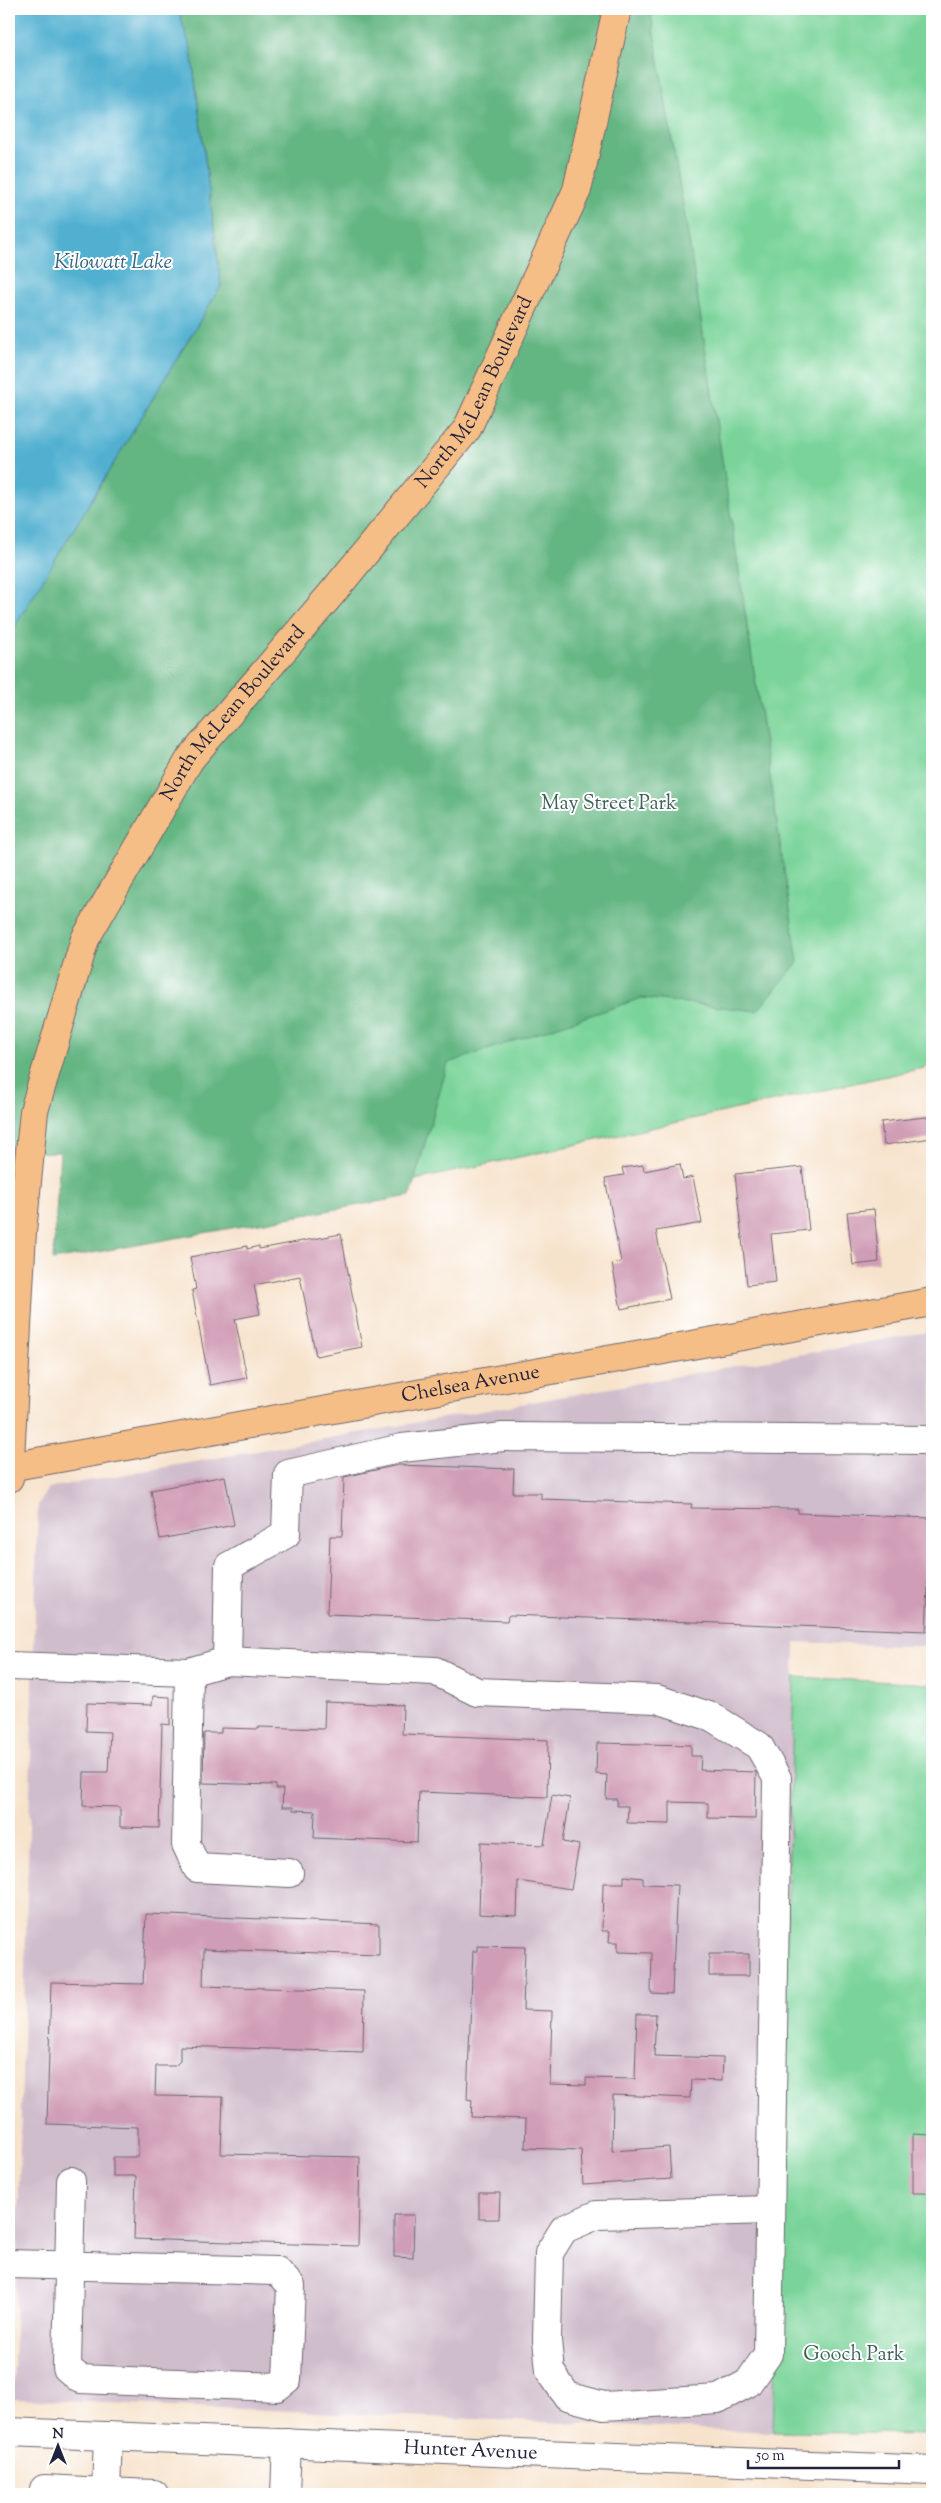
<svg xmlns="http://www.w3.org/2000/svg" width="941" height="2503" viewBox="0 0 941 2503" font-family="'Sorts Mill Goudy',serif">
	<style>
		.industrial { fill: #d0bdcc }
		.green { fill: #7ad49a; stroke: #4e7b6a }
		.forest { fill: #63b682; stroke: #426c5e }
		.water { fill: #51b0d0; stroke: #3a6986 }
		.building { fill: #d09db6 }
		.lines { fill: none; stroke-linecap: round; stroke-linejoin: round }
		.minor-casing { stroke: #6d666e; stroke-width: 30 }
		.major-casing { stroke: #6d666e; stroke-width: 30 }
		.minor { stroke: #fff; stroke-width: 28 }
		.major { stroke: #f6be87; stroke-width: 28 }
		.labels { text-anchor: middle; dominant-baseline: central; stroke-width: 4; stroke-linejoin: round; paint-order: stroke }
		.street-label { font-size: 20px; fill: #22223b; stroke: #fff }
		.park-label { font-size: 20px; fill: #41605c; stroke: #fff }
		.water-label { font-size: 21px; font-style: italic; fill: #37627e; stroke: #fff }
	</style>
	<rect width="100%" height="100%" fill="#fff"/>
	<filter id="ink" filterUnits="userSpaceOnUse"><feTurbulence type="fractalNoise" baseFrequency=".02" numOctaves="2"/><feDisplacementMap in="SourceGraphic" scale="10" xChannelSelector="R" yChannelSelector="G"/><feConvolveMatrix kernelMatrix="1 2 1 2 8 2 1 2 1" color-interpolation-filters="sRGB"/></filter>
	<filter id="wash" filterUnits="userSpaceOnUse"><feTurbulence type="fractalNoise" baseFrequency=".0096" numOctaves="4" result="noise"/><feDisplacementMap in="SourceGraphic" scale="20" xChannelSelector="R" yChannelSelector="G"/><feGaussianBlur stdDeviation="1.12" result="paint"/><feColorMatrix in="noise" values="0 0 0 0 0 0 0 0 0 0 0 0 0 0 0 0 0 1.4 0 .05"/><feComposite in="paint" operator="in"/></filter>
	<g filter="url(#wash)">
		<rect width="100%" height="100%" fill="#f7e3cc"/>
		<path class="industrial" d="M 932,1331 L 932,1647 L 795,1642 L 773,2432 L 13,2399 L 38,1505 L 48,1488 Z"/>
		<path class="green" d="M 640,9 L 932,9 L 932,1066 L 53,1260 Z
			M 794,1677 L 932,1684 L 932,2434 L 773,2432 Z"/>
		<path class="forest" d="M 178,9 L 650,9 L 690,247 L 798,962 L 757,1011 L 642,998 L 448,1063 L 410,1196 L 53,1260 L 60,1152 L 9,1153 L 9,636 L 221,286 L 191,49 Z"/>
		<path class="water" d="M 9,9 L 178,9 L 191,49 L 221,286 L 9,636 Z"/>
		<g id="blocks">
			<path class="building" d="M 926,1117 L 932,1117 L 932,1138 L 884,1145 L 881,1122 Z
				M 680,1164 L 683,1179 L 693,1177 L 702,1223 L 656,1231 L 670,1299 L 621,1309 L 612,1264 L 621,1262 L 605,1178 L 624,1175 L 622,1168 L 643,1165 L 644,1171 Z
				M 802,1167 L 809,1230 L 771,1234 L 776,1282 L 747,1285 L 735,1174 Z
				M 874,1209 L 879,1262 L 853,1265 L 847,1212 Z
				M 341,1234 L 362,1347 L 316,1356 L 300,1276 L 254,1285 L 260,1314 L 235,1319 L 247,1378 L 210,1385 L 192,1290 L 196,1289 L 190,1257 L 247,1246 L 247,1249 L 259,1246 L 259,1249 Z
				M 398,1465 L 514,1469 L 513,1493 L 541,1493 L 541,1499 L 692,1504 L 691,1508 L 798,1509 L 798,1513 L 931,1518 L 926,1631 L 510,1615 L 508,1616 L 507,1621 L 327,1614 L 330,1536 L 342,1536 L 344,1477 Z
				M 225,1476 L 234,1525 L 160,1539 L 151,1490 Z
				M 153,1696 L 170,1697 L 170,1725 L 162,1724 L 159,1828 L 120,1827 L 120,1807 L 83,1806 L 84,1772 L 108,1772 L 110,1732 L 86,1731 L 87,1703 L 152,1705 Z
				M 325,1702 L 403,1705 L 402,1734 L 548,1740 L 547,1797 L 419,1792 L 417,1842 L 314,1838 L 315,1811 L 293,1810 L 293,1807 L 282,1807 L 283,1789 L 276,1789 L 276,1785 L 203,1783 L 204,1733 L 221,1733 L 221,1728 L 259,1729 L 259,1727 L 324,1729 Z
				M 597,1743 L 691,1745 L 691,1756 L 701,1756 L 700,1770 L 756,1772 L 755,1819 L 708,1818 L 708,1803 L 670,1802 L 670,1824 L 627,1823 L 628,1806 L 617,1806 L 617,1799 L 606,1799 L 607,1775 L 596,1774 Z
				M 552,1795 L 570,1798 L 563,1842 L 579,1845 L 571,1889 L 518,1881 L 517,1916 L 479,1914 L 481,1842 L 544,1845 Z
				M 624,1876 L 643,1878 L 643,1884 L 677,1885 L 672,1994 L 651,1993 L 652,1953 L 618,1952 L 618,1942 L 609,1942 L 610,1931 L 602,1931 L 603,1883 L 624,1883 Z
				M 146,1914 L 379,1924 L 379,1955 L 204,1949 L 203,1986 L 364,1991 L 363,2052 L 180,2046 L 180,2061 L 175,2066 L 156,2066 L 155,2096 L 223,2097 L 221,2154 L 360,2157 L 358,2246 L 134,2239 L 136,2176 L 113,2176 L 113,2157 L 138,2157 L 138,2127 L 47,2124 L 51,1982 L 143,1984 Z
				M 477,1946 L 525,1947 L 523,2010 L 552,2011 L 550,2084 L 586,2085 L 586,2078 L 635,2079 L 637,2014 L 656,2014 L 654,2056 L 723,2058 L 722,2081 L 691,2080 L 690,2098 L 613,2095 L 612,2151 L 669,2147 L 671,2179 L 583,2185 L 581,2150 L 525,2148 L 526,2119 L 471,2117 L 472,2100 L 467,2099 L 473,1951 L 477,1951 Z
				M 709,1954 L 749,1954 L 749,1976 L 709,1976 Z
				M 913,2134 L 932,2135 L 932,2193 L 913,2193 Z
				M 479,2193 L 500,2193 L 499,2219 L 479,2219 Z
				M 394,2215 L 414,2215 L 413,2258 L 394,2257 Z"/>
		</g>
	</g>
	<g filter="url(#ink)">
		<use href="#blocks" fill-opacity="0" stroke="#6d666e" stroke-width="1"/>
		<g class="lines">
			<defs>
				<g id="minor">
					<path d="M 227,1661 L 229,1566 L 286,1534 L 288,1474 L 402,1448 L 503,1437 L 932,1440"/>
					<path d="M 9,1666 L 189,1672 L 227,1661 L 435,1671 L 477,1692 L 657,1699 L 712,1717 L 759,1746 L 777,1778 L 768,2354 L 748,2383 L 718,2399 L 604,2406 L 567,2396 L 550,2371 L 547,2340 L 549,2253 L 564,2229 L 597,2215 L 770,2210"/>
					<path d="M 189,1672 L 186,1844 L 197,1868 L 289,1873"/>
					<path d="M 9,2264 L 277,2271 L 291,2286 L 287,2379 L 277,2387 L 80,2379 L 67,2368 L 71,2181"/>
					<path id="s1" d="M 9,2432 L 932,2470"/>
					<path d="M 108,2436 L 106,2492 L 154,2494"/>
					<path d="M 44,2489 L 106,2492 L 106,2494"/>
					<path d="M 285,2494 L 287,2443"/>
				</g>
				<g id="major">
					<path id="s2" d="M 9,1467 L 932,1302"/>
					<path id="s3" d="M 9,1478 L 22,1232 L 34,1111 L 85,939 L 190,759 L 333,592 L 467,429 L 577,190 L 617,9"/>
				</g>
			</defs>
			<use href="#minor" class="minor-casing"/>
			<use href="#major" class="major-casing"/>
			<use href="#minor" class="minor"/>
			<use href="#major" class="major"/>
		</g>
	</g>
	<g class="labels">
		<g class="street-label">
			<text stroke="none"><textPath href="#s3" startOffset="1222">North McLean Boulevard</textPath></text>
			<text stroke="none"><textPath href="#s3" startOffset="818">North McLean Boulevard</textPath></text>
			<text stroke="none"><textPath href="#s2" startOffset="469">Chelsea Avenue</textPath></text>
			<text stroke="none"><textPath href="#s1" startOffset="462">Hunter Avenue</textPath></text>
		</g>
		<g class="park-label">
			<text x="609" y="804">May Street Park</text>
			<text x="854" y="2355">Gooch Park</text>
		</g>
		<g class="water-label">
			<text x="113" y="263">Kilowatt Lake</text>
		</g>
	</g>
	<rect width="941" height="2503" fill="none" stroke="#fff" stroke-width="30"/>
	<g transform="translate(58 2446)" stroke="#ffffff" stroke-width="4" paint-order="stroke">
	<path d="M0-4L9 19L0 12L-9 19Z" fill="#22223b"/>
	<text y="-8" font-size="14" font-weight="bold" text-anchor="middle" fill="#22223b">N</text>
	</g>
	<path d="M748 2460v8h151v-8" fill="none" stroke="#22223b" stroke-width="2.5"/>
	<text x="756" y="2460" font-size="15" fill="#22223b" stroke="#ffffff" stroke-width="4" paint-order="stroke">50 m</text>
</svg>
